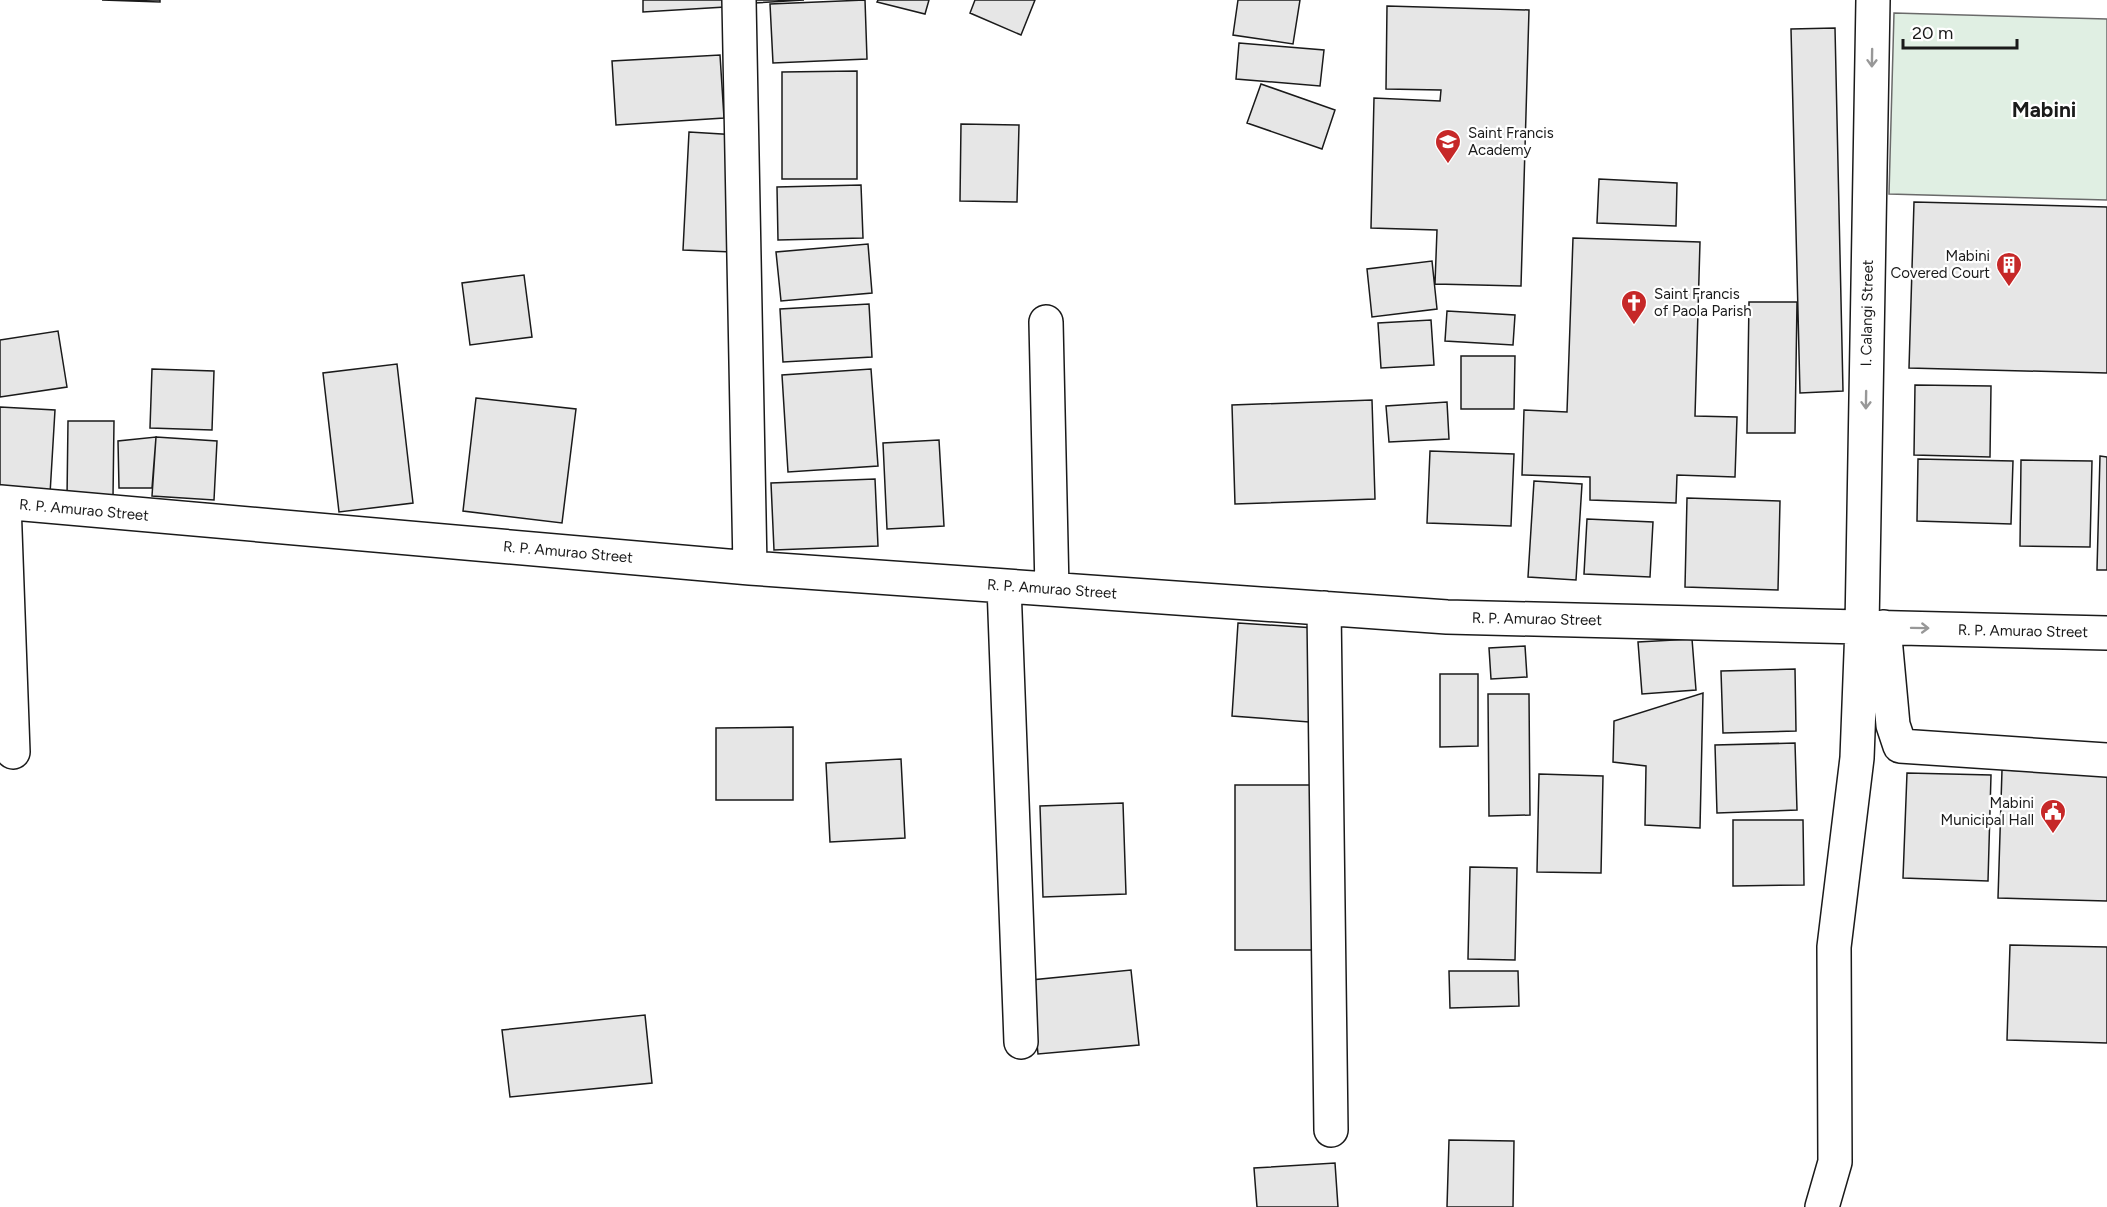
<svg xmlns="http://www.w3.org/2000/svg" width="2107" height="1207" viewBox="0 0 2107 1207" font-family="Figtree,sans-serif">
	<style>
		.green { fill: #e0efe3; stroke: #6a6a6a; stroke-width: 1.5 }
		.building { fill: #e6e6e6; stroke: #1a1a1a; stroke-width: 1.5 }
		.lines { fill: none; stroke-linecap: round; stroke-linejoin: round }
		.minor-casing { stroke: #1a1a1a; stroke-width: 36 }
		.minor { stroke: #fff; stroke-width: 33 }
		.oneway { stroke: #989898 }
		.labels { text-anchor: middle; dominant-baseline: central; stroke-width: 4.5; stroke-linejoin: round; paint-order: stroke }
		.poi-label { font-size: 15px; fill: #1a1a1a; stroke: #fff; text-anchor: start }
		.street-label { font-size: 15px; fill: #1a1a1a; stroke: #fff }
		.district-label { font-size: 21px; font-weight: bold; fill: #1a1a1a; stroke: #fff }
	</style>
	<rect width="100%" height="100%" fill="#fff"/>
	<path class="green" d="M 1894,13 L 2107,19 L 2107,200 L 1889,194 Z"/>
	<path class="building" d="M 102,0 L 160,0 L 160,2 Z
		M 643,0 L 724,0 L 725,7 L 643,12 Z
		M 755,0 L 804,0 L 755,3 Z
		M 865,0 L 867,59 L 773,63 L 770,4 Z
		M 878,0 L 929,0 L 925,14 L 877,2 Z
		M 975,0 L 1035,0 L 1021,35 L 970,13 Z
		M 1238,0 L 1300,0 L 1293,44 L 1233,35 Z
		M 1387,6 L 1529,10 L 1521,286 L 1435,284 L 1437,230 L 1371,228 L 1374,98 L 1440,101 L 1441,90 L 1386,89 Z
		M 1835,28 L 1843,391 L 1800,393 L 1791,29 Z
		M 1239,43 L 1324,50 L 1320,86 L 1236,79 Z
		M 720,55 L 724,118 L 616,125 L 612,61 Z
		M 857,71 L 857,179 L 782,179 L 782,72 Z
		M 1261,84 L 1335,110 L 1322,149 L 1247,123 Z
		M 961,124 L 1019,125 L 1017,202 L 960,201 Z
		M 689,132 L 738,135 L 732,252 L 683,250 Z
		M 1599,179 L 1677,183 L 1676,226 L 1597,223 Z
		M 861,185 L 863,238 L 778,240 L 777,187 Z
		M 1914,202 L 2107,207 L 2107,373 L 1909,368 Z
		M 1573,238 L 1700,242 L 1695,416 L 1737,417 L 1735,477 L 1677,475 L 1676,503 L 1590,500 L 1590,477 L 1522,475 L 1524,410 L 1567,412 Z
		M 868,244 L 872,293 L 781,301 L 776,252 Z
		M 1432,261 L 1437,309 L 1372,317 L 1367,269 Z
		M 524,275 L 532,337 L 470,345 L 462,283 Z
		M 1749,302 L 1797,302 L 1795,433 L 1747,433 Z
		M 869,304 L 872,357 L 783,362 L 780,309 Z
		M 1447,311 L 1515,315 L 1513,345 L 1445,341 Z
		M 1431,320 L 1434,365 L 1381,368 L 1378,323 Z
		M 58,331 L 67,387 L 0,397 L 0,340 Z
		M 1461,356 L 1515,356 L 1514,409 L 1461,409 Z
		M 397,364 L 413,503 L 339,512 L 323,373 Z
		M 152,369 L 214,371 L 212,430 L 150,428 Z
		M 871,369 L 878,466 L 788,472 L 782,375 Z
		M 1915,385 L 1991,386 L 1990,457 L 1914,455 Z
		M 476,398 L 576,409 L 562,523 L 463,511 Z
		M 1372,400 L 1375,499 L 1235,504 L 1232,405 Z
		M 1447,402 L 1449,439 L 1389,442 L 1386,406 Z
		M 0,407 L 55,410 L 50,494 L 0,491 Z
		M 68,421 L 114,421 L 113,498 L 67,498 Z
		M 156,437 L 217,441 L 214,500 L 152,496 Z
		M 156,437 L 152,488 L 119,488 L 118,441 Z
		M 939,440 L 944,526 L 887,529 L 883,443 Z
		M 1430,451 L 1514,454 L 1511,526 L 1427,523 Z
		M 2100,456 L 2107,457 L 2107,570 L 2097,570 Z
		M 1918,459 L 2013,461 L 2011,524 L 1917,521 Z
		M 2021,460 L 2092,461 L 2090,547 L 2020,546 Z
		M 875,479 L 878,546 L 774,550 L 771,483 Z
		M 1534,481 L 1582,484 L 1576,580 L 1528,577 Z
		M 1687,498 L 1780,501 L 1778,590 L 1685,587 Z
		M 1587,519 L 1653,522 L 1650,577 L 1584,574 Z
		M 1238,623 L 1315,628 L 1309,722 L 1232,716 Z
		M 1692,639 L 1696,690 L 1642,694 L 1638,642 Z
		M 1525,646 L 1527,677 L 1491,679 L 1489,648 Z
		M 1795,669 L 1796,731 L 1723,733 L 1721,671 Z
		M 1440,674 L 1478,674 L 1478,746 L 1440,747 Z
		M 1703,693 L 1700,828 L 1645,825 L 1646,766 L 1613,762 L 1614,721 Z
		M 1488,694 L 1529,694 L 1530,815 L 1489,816 Z
		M 793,727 L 793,800 L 716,800 L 716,728 Z
		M 1795,743 L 1797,810 L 1717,813 L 1715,745 Z
		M 901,759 L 905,838 L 830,842 L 826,763 Z
		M 2002,770 L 2107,773 L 2107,901 L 1998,898 Z
		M 1907,773 L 1991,775 L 1988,881 L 1903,878 Z
		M 1539,774 L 1603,776 L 1601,873 L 1537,872 Z
		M 1235,785 L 1324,785 L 1324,950 L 1235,950 Z
		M 1123,803 L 1126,894 L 1043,897 L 1040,806 Z
		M 1733,820 L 1803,820 L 1804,885 L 1733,886 Z
		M 1470,867 L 1517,868 L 1515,960 L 1468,959 Z
		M 2010,945 L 2107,947 L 2107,1043 L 2007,1040 Z
		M 1131,970 L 1139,1045 L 1038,1054 L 1031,980 Z
		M 1449,971 L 1518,971 L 1519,1006 L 1450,1008 Z
		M 645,1015 L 652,1083 L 510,1097 L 502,1030 Z
		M 1449,1140 L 1514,1141 L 1513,1207 L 1447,1207 Z
		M 1335,1163 L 1338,1207 L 1257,1207 L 1254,1168 Z"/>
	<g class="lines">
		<defs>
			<path id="minor" d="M 739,0 L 750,568
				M 1046,322 L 1052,589
				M 0,502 L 750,568 L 1447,617 L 2107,633
				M 4,503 L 13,752
				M 1004,586 L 1021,1042
				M 1324,608 L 1331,1130
				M 1884,627 L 1893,725 L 1900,746 L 2107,760
				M 1822,1207 L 1835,1162 L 1834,947 L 1857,758 L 1862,627 L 1873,0"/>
		</defs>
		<use href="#minor" class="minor-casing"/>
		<use href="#minor" class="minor"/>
	</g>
	<defs><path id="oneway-shaft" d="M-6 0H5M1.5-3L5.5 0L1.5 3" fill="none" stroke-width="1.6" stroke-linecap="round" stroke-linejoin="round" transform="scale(1.5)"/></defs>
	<g class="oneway">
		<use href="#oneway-shaft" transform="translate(1872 58) rotate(91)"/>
		<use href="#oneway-shaft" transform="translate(1866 400) rotate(91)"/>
		<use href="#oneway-shaft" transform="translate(1920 628) rotate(1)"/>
	</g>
	<defs>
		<symbol id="school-pin" viewBox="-11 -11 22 30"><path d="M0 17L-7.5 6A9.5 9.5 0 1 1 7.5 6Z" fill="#c62828" stroke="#fff"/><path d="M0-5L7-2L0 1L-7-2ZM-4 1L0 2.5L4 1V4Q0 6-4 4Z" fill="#fff"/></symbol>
		<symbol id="building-pin" viewBox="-11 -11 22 30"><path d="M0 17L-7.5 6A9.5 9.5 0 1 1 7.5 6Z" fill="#c62828" stroke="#fff"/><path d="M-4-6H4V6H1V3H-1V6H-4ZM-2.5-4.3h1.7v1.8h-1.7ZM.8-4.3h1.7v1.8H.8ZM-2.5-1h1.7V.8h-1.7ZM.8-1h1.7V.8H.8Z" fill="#fff"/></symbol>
		<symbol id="church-pin" viewBox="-11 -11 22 30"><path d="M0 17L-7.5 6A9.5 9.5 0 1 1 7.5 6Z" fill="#c62828" stroke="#fff"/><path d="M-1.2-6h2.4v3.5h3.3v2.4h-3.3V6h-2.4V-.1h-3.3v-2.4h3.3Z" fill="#fff"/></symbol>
		<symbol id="civic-pin" viewBox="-11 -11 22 30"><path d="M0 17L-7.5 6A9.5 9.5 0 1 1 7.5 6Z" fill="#c62828" stroke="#fff"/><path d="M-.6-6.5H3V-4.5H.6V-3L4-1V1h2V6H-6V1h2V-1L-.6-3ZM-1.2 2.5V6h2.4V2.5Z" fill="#fff"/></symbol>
	</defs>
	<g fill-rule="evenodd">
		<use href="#school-pin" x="1433" y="127" width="30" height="40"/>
		<use href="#building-pin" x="1994" y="250" width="30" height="40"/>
		<use href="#church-pin" x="1619" y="288" width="30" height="40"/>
		<use href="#civic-pin" x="2038" y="797" width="30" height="40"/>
	</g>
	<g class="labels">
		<g class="poi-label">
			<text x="1468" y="133">Saint Francis<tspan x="1468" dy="17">Academy</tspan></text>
			<text x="1990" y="256" text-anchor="end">Mabini<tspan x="1990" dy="17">Covered Court</tspan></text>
			<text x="1654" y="294">Saint Francis<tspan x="1654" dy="17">of Paola Parish</tspan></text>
			<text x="2034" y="803" text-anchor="end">Mabini<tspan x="2034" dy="17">Municipal Hall</tspan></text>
		</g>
		<g class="street-label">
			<text transform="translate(1867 313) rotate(-89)">I. Calangi Street</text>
			<text transform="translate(84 510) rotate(5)">R. P. Amurao Street</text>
			<text transform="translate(568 552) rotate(5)">R. P. Amurao Street</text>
			<text transform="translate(1052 589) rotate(4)">R. P. Amurao Street</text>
			<text transform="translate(1537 619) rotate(1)">R. P. Amurao Street</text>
			<text transform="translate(2023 631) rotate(1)">R. P. Amurao Street</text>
		</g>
		<g class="district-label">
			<text x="2044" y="109">Mabini</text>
		</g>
	</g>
	<path d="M1903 39v9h114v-9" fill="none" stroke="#1a1a1a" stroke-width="3"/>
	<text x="1912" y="39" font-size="18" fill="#1a1a1a" stroke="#ffffff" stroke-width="4.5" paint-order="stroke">20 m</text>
</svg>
